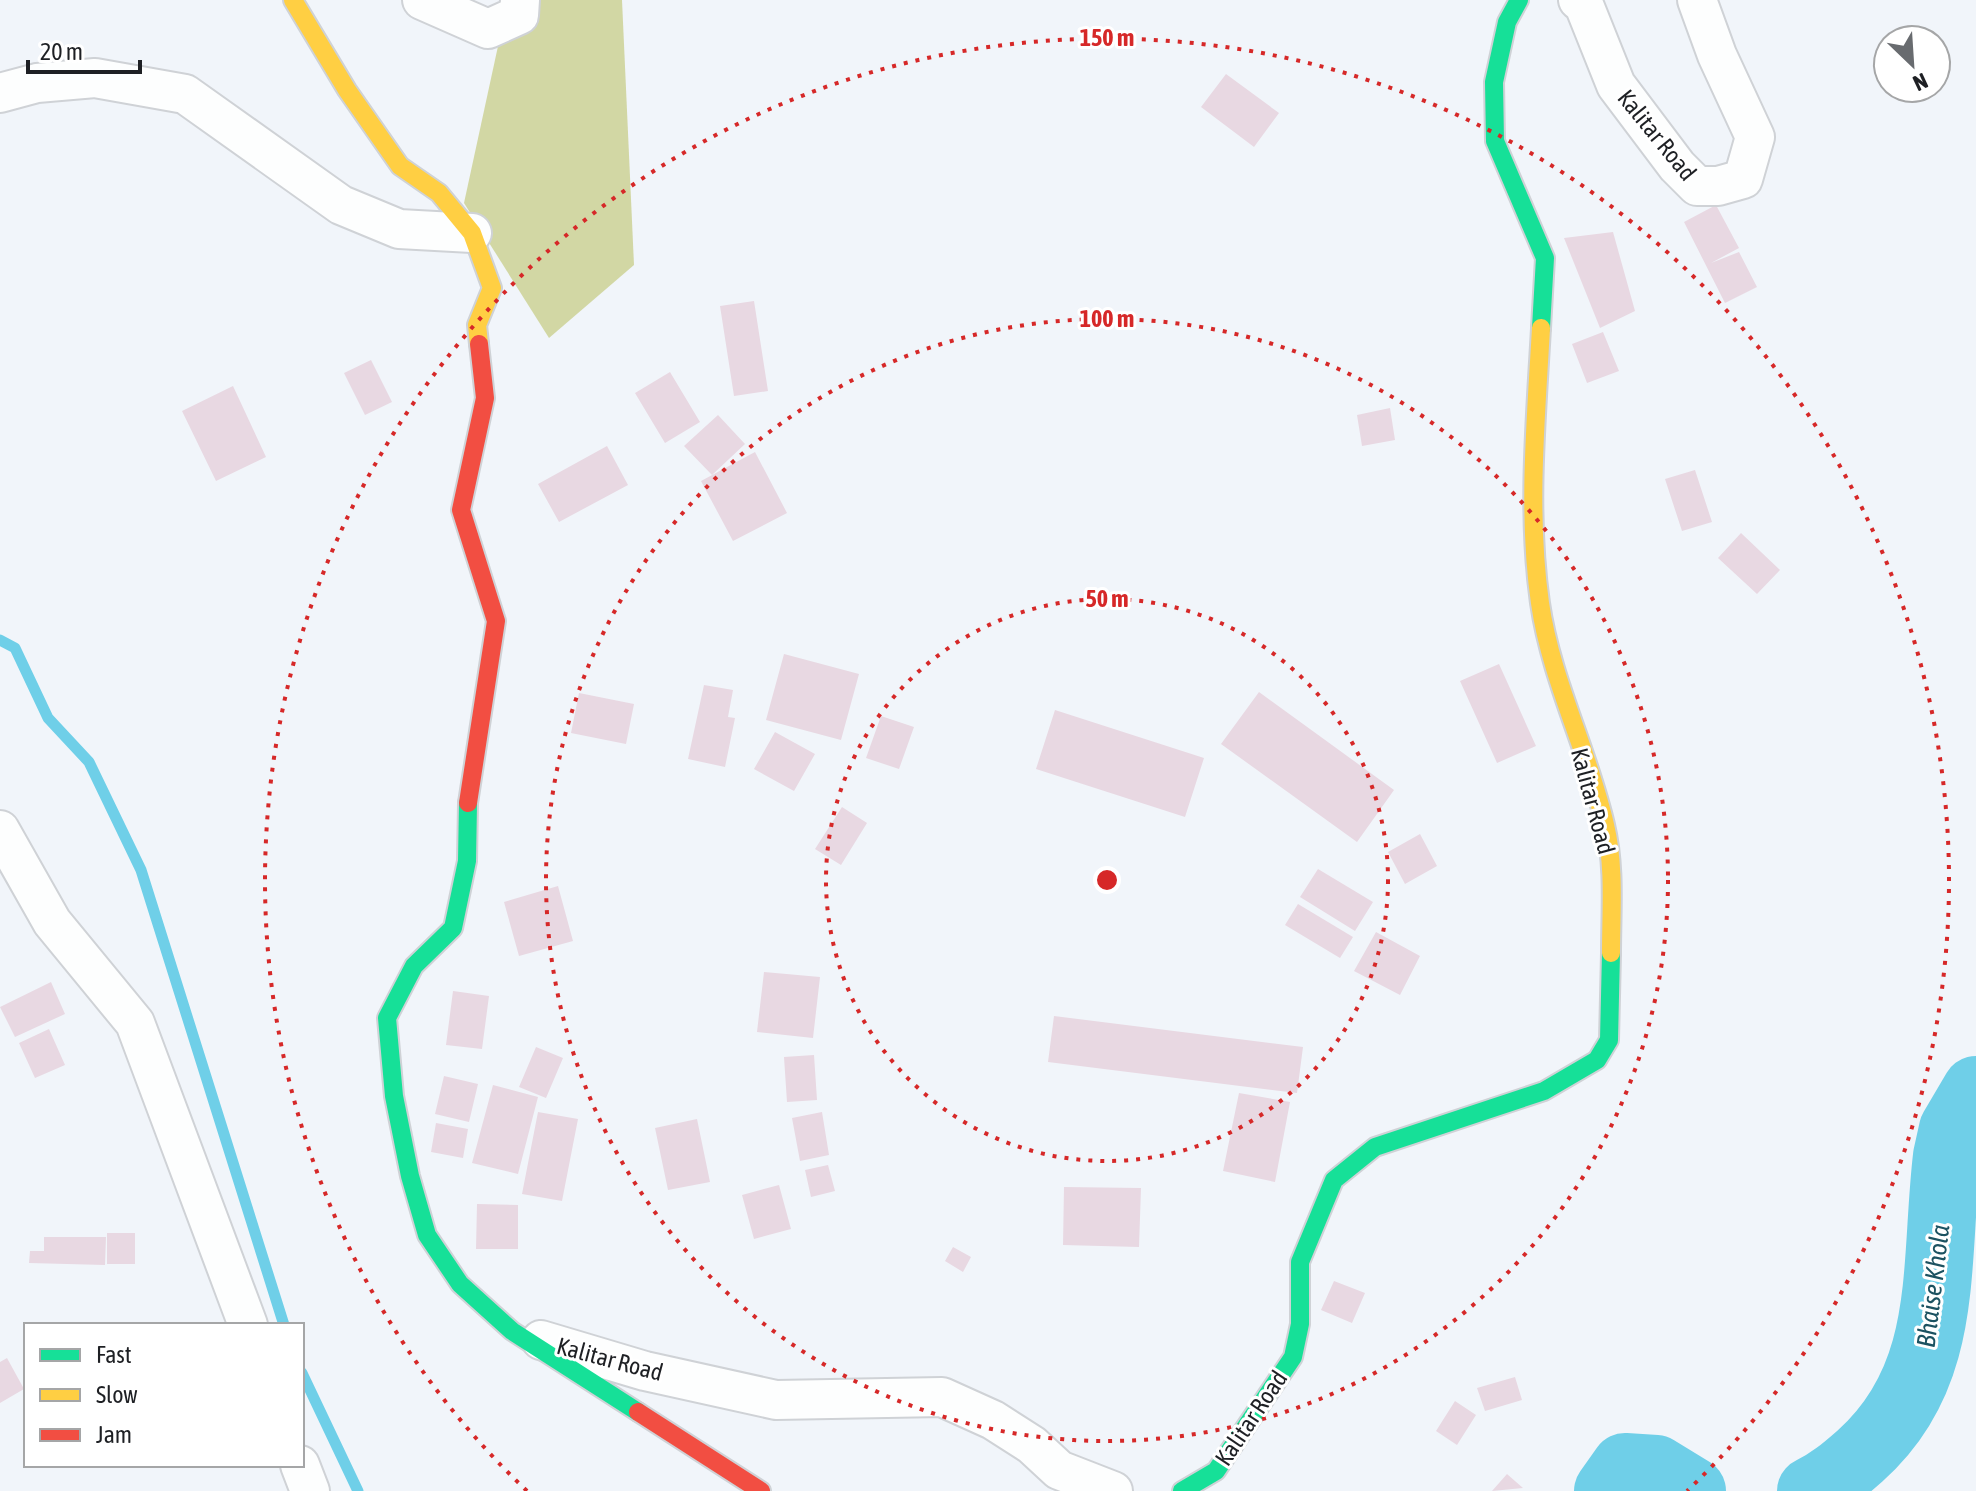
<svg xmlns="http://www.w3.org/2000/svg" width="1976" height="1491" viewBox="0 0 1976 1491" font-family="'Asap Condensed',sans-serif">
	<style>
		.forest { fill: #d2d7a4 }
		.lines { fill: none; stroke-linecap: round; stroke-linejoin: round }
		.stream { stroke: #6fcfe8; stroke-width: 11 }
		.river { stroke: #6fcfe8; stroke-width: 68 }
		.building { fill: #e8d8e2 }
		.street-casing { stroke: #cfd2d6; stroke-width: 42 }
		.fast-casing { stroke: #cfd2d6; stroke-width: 22 }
		.slow-casing { stroke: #cfd2d6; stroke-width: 22 }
		.jam-casing { stroke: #cfd2d6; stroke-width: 22 }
		.street { stroke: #fdfefe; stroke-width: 38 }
		.fast { stroke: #16e098; stroke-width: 18 }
		.slow { stroke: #ffcf43; stroke-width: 18 }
		.jam { stroke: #f24e42; stroke-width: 18 }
		.ring { fill: none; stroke: #d62828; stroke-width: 4; stroke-dasharray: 4 8 }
		.labels { text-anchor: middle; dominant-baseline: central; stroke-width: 6; stroke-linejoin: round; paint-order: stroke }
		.street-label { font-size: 24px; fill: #1e2024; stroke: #fff }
		.water-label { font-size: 26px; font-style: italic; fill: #1c5261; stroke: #fff }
		.centre { fill: #d62828; stroke: #fff; stroke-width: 4 }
		.ring-label { font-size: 24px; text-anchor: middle; font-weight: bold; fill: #d62828; stroke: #fff; stroke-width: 6; stroke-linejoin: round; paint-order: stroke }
	</style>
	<rect width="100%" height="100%" fill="#f1f5fa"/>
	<path class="forest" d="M 508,0 L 622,0 L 634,265 L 549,338 L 464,203 Z"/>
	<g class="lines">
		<path class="stream" d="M 0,640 L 15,648 L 48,718 L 89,762 L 141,870 L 284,1325
			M 302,1373 L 358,1491"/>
		<path class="river" d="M 1608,1491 L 1625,1467 L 1656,1469 L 1692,1491
			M 1811,1491 C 1830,1482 1844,1470 1860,1456 C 1951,1375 1934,1265 1947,1156 L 1953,1129 L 1976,1090"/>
	</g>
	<path class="building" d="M 1226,74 L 1279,113 L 1254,147 L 1201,107 Z
		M 1716,205 L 1739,248 L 1711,263 L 1739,252 L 1757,287 L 1725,303 L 1684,222 Z
		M 1613,232 L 1635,311 L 1600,328 L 1564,238 Z
		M 754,301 L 768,391 L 734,396 L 720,306 Z
		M 1603,332 L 1619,371 L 1587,383 L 1572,344 Z
		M 371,360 L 392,402 L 365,415 L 344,373 Z
		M 670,372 L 700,422 L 665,443 L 635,393 Z
		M 233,386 L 266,457 L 216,481 L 182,411 Z
		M 1390,408 L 1395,440 L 1362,446 L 1357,415 Z
		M 718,415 L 745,444 L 712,475 L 684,446 Z
		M 607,446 L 628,485 L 559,522 L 538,484 Z
		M 755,452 L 787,513 L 733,541 L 701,481 Z
		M 1695,470 L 1712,522 L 1682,531 L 1665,479 Z
		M 1741,533 L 1780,570 L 1757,594 L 1718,558 Z
		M 784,654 L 859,674 L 841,740 L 766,720 Z
		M 1499,664 L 1536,746 L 1497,763 L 1460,681 Z
		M 704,685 L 733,690 L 728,717 L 735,718 L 725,767 L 688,759 Z
		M 1259,692 L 1394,790 L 1357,842 L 1221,744 Z
		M 579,693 L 634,704 L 626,744 L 571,733 Z
		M 1055,710 L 1204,758 L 1185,817 L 1036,769 Z
		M 881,716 L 914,727 L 899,769 L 866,758 Z
		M 775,732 L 815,754 L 794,791 L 754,769 Z
		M 842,807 L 867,823 L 841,865 L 815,849 Z
		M 1420,834 L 1437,866 L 1405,884 L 1388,852 Z
		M 1318,869 L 1373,902 L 1355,931 L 1300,897 Z
		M 558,886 L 573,941 L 519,956 L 504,902 Z
		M 1298,904 L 1353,937 L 1340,958 L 1285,925 Z
		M 1376,932 L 1420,956 L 1400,995 L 1354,971 Z
		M 764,972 L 820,977 L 813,1038 L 757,1032 Z
		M 51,982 L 65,1014 L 15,1037 L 0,1007 Z
		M 453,991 L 489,996 L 482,1049 L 446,1045 Z
		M 1054,1016 L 1303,1047 L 1297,1093 L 1048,1062 Z
		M 49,1029 L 65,1065 L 35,1078 L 19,1043 Z
		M 536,1047 L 563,1058 L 546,1098 L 519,1087 Z
		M 814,1055 L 817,1100 L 787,1102 L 784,1057 Z
		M 444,1076 L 478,1084 L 469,1122 L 435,1114 Z
		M 493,1085 L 538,1097 L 518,1174 L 472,1163 Z
		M 1239,1093 L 1290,1102 L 1275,1182 L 1223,1171 Z
		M 538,1112 L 578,1119 L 562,1201 L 522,1194 Z
		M 822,1112 L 829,1155 L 800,1161 L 792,1118 Z
		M 697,1119 L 710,1182 L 668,1190 L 655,1128 Z
		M 436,1123 L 468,1129 L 463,1158 L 431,1152 Z
		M 828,1165 L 835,1191 L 811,1197 L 805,1170 Z
		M 779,1185 L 791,1229 L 754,1239 L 742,1195 Z
		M 1064,1187 L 1141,1188 L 1139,1247 L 1063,1245 Z
		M 477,1204 L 518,1205 L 518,1249 L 476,1249 Z
		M 107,1233 L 135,1233 L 135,1264 L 107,1264 Z
		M 44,1237 L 106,1237 L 105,1265 L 29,1263 L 30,1251 L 44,1251 Z
		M 953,1247 L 971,1257 L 963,1272 L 945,1261 Z
		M 1334,1281 L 1365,1293 L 1352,1323 L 1321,1310 Z
		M 7,1358 L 24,1389 L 0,1403 L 0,1362 Z
		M 1515,1377 L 1522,1400 L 1485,1411 L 1477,1388 Z
		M 1455,1401 L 1476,1415 L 1457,1445 L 1436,1431 Z
		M 1507,1474 L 1523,1488 L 1492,1491 Z"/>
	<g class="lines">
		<defs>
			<path id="street" d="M 422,0 L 488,29 L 519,15 L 520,0
				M 1578,0 L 1584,5 L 1616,85 L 1677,166 L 1697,186 L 1718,186 L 1743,179 L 1755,137 L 1717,55 L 1697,0
				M 0,93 L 37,83 L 95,78 L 185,94 L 341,205 L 399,229 L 472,233
				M 0,830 L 52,922 L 135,1023 L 248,1325
				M 541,1340 L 645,1371 L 776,1400 L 942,1397 L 993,1420 L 1032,1445 L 1059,1470 L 1113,1491
				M 300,1465 L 310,1491"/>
			<path id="fast" d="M 1519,0 L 1507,22 L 1494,82 L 1495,141 L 1545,258 L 1541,328
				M 468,803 L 467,861 L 453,928 L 414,966 L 387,1018 L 394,1096 L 410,1176 L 427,1235 L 460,1284 L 512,1331 L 638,1412
				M 1182,1491 L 1216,1471 L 1293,1357 L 1300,1324 L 1300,1262 L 1334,1180 L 1375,1147 L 1544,1091 L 1597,1060 L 1609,1040 L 1611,953"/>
			<path id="slow" d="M 293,0 L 347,90 L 400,166 L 439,193 L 472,233 L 492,288 L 477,325 L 479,344
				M 1541,328 C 1536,419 1527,512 1540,603 C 1551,680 1588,750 1605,825 C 1615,867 1611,911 1611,953"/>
			<path id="jam" d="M 468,803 L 496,621 L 461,510 L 485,398 L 479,344
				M 638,1412 L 761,1491"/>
		</defs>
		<use href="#street" class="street-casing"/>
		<use href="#fast" class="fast-casing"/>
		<use href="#slow" class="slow-casing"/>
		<use href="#jam" class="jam-casing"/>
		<use href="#street" class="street"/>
		<use href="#fast" class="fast"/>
		<use href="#slow" class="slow"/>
		<use href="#jam" class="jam"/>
	</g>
	<g class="ring">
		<circle cx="1107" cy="880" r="281"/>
		<circle cx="1107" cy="880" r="561"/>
		<path d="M527 1491A842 842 0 1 1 1687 1491"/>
	</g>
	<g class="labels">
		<g class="street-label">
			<text transform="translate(1657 135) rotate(51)">Kalitar Road</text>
			<text transform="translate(1593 801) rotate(75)">Kalitar Road</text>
			<text transform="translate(610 1359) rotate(15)">Kalitar Road</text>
			<text transform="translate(1251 1418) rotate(-56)">Kalitar Road</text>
		</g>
		<g class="water-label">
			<text transform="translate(1933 1286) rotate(-83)">Bhaise Khola</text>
		</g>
	</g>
	<circle cx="1107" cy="880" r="12" class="centre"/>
	<g class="ring-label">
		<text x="1107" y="46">150 m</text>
		<text x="1107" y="327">100 m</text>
		<text x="1107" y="607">50 m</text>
	</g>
	<rect x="24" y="1323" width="280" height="144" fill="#ffffff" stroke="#a5a6a7" stroke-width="2"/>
	<rect x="40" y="1349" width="40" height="12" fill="#16e098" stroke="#a5a6a7" stroke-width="2"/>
	<text x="96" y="1363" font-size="24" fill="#1e2024">Fast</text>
	<rect x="40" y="1389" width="40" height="12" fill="#ffcf43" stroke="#a5a6a7" stroke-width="2"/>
	<text x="96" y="1403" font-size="24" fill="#1e2024">Slow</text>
	<rect x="40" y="1429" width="40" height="12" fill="#f24e42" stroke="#a5a6a7" stroke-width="2"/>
	<text x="96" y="1443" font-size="24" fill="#1e2024">Jam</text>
	<g transform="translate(1912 64) rotate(155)"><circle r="38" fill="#ffffff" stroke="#a5a6a7" stroke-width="2"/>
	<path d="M0-6L14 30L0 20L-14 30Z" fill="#686b6f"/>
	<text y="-12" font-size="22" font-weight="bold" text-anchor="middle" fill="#1e2024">N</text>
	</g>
	<path d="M28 60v12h112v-12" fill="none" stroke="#1e2024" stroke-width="4"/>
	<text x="40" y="60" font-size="24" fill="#1e2024" stroke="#ffffff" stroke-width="6" paint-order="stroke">20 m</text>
</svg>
